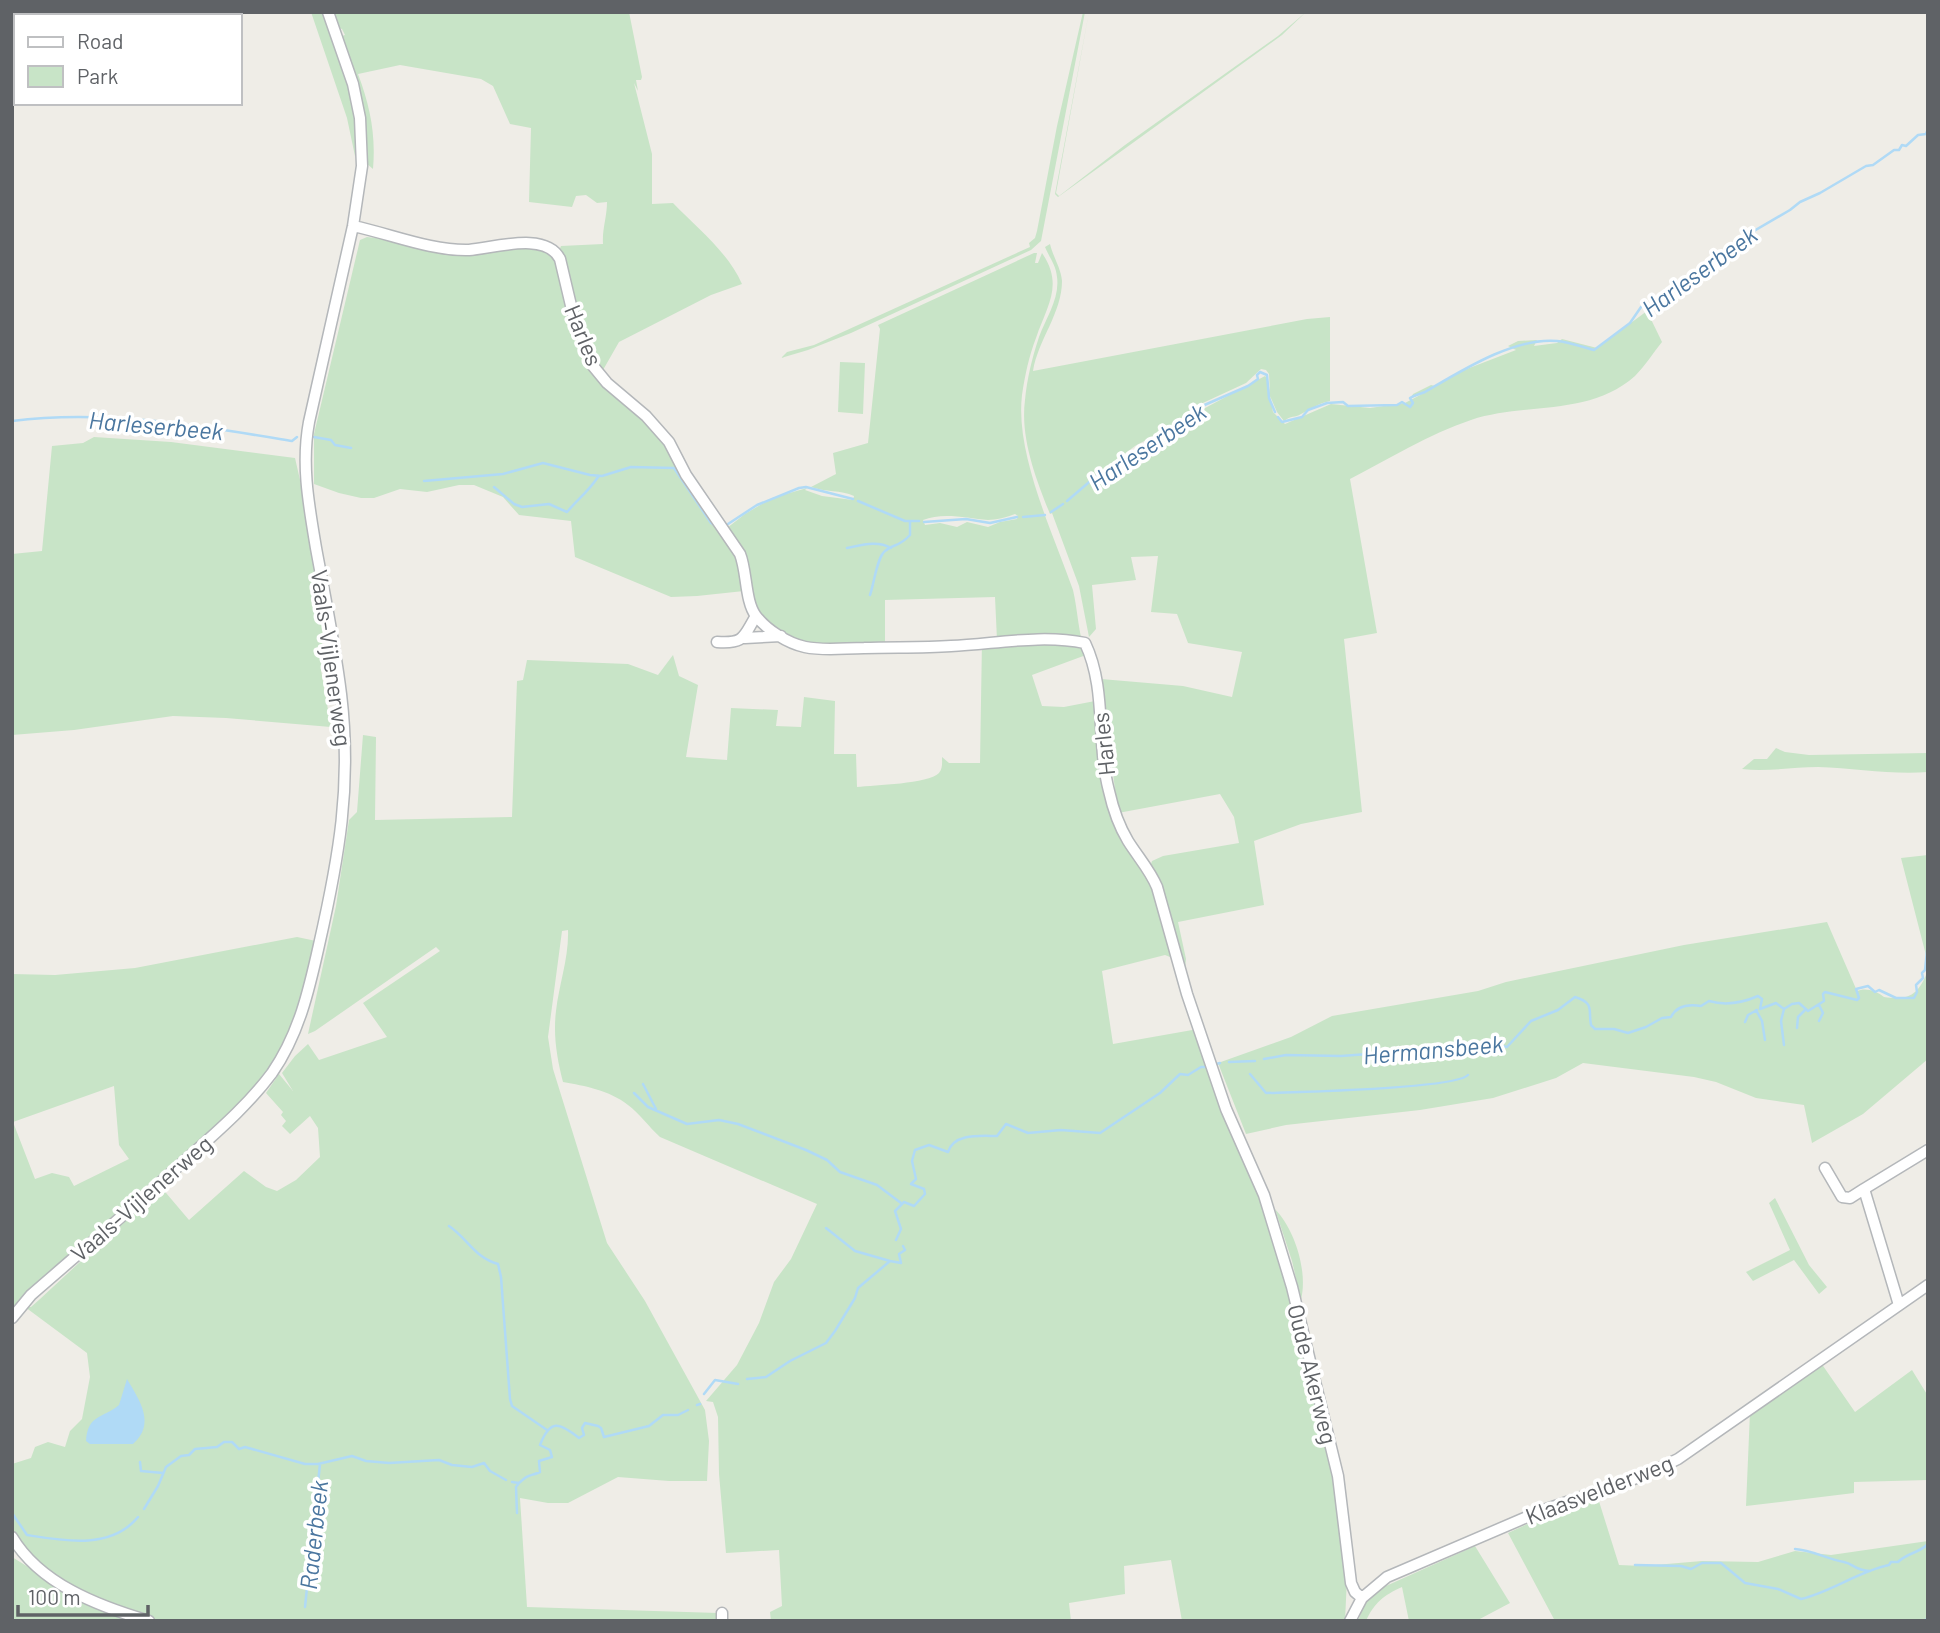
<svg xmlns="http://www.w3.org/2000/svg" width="1940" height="1633" viewBox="0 0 1940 1633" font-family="Barlow,sans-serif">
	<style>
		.green { fill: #c8e4c7; fill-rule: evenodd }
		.water { fill: #b0daf6 }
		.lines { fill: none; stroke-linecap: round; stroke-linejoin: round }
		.stream { stroke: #b0daf6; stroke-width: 2.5 }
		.minor-casing { stroke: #b4b7ba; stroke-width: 13 }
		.minor { stroke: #fff; stroke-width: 10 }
		.labels { text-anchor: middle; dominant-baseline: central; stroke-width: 7; stroke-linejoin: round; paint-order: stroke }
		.street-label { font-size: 23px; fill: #5f6266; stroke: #fff }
		.water-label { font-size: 24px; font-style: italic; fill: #4a769f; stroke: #fff }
	</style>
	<rect width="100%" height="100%" fill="#efede7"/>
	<path class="green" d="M 311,12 L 324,12 C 334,41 368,129 355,156 L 347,118 Z
		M 332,12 L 629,12 L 642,77 L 641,80 L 636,80 L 638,91 L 634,83 L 652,154 L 652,204 L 673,203 C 697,228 728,252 742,284 L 711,295 L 619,342 L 603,370 C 616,388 640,398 651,417 C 636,402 616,390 602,373 C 577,344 571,297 563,260 L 559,251 L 561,246 L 603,244 C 602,229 607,217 607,202 L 597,203 L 586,195 L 576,196 L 572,207 L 529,202 L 531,128 L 510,124 L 493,86 L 481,79 L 400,65 L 358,74 C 370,106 376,134 373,169 L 366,163 C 367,118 356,78 342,36 L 345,35 L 342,29 L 338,28 Z
		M 1083,12 L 1085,12 L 1041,241 L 1031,250 L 851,333 L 808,350 L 781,358 L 787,352 L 814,345 L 1030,247 L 1029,243 L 1035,238 L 1037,231 L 1057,126 Z
		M 1089,12 L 1056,193 L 1059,196 L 1125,145 L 1278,36 L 1306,12 L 1282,35 L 1058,197 L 1055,194 Z
		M 367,237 C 395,239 420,252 447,254 C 481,256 522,238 553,256 L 583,354 L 663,441 L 738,558 L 744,591 L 697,596 L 671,597 L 575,557 L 571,521 L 519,515 L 503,497 L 474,485 L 459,485 L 427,492 L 400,489 L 374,498 L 361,498 L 339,493 L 314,484 L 314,434 L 360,240 Z
		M 1050,244 C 1053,257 1061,268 1062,281 C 1062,313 1038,340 1033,371 L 1307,319 L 1330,317 L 1330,401 C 1318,403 1312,409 1301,414 C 1295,418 1291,415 1284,421 L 1277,412 L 1270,396 L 1273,412 L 1285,424 L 1331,404 L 1370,408 L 1405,403 L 1422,394 L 1411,398 L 1413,394 L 1431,385 L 1435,386 L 1459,372 L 1516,350 L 1508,346 L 1518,341 L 1537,340 L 1534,346 L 1557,343 L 1562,339 L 1597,348 L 1647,311 L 1662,342 C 1653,353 1645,366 1635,376 C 1589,417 1525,402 1471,420 C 1429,434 1389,459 1350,479 L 1377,633 L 1344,639 L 1362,812 L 1301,824 L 1254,841 L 1264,905 L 1178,922 L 1186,959 L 1185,969 L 1180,961 L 1165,955 L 1102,971 L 1113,1044 L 1198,1029 L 1268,1211 L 1321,1418 L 1342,1524 L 1347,1578 L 1345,1621 L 1182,1621 L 1171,1560 L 1124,1566 L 1125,1594 L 1069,1603 L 1071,1621 L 771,1621 L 770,1612 L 782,1606 L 779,1550 L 726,1553 L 719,1474 L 718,1417 L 713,1402 L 706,1401 L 737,1365 L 759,1323 L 774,1282 L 791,1259 L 817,1204 L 660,1137 C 649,1127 639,1113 628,1105 C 609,1090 585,1086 563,1082 C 557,1059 553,1035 556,1011 C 559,984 569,958 568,930 L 562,931 L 548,1037 L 553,1069 L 607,1243 L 645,1301 L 705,1410 L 709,1441 L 707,1481 L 669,1481 L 618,1477 L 568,1503 L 548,1503 L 520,1498 L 527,1607 L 718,1613 L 717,1621 L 160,1621 C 114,1606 31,1580 13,1528 C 9,1516 12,1478 12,1464 L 31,1458 L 35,1447 L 48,1442 L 65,1447 L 70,1431 L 82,1419 L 90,1377 L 87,1353 L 25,1307 L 31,1307 L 40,1299 L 161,1187 L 189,1220 L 244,1171 L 266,1187 L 277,1191 L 296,1180 L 320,1157 L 318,1128 L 310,1116 L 290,1134 L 282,1126 L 286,1121 L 281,1115 L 283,1112 L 266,1093 L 279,1074 L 293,1091 L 282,1073 L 295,1056 L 308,1044 L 319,1060 L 387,1037 L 363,1003 L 440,951 L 436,947 L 315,1031 L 308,1034 L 336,906 L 349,820 L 357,812 L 363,735 L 376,737 L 375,820 L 512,817 L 517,681 L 523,680 L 527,660 L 628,664 L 658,675 L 673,655 L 679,676 L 698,685 L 686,757 L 727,760 L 731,708 L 778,710 L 776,726 L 801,727 L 804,697 L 835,701 L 834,754 L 856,754 L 857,787 C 875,785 928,784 939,773 C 943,768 942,762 942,757 L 949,763 L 980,763 L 982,640 L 997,640 L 995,597 L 885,600 L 885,642 L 809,645 L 782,634 L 757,612 L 727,528 L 745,514 L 772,498 L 807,488 L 805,490 L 822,496 L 853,500 L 854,496 C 841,490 825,492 811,487 L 836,474 L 833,453 L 868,443 L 880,329 L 878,325 L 1034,253 L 1037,253 L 1035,263 L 1038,263 L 1042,253 C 1064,285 1047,306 1036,338 C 1029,356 1025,375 1022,395 C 1015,454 1053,533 1073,590 C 1078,611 1078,633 1086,655 L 1032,675 L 1042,706 L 1064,707 L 1095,701 L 1113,811 L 1149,870 L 1152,861 L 1163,856 L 1239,843 L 1234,817 L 1220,794 L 1118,813 L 1101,679 L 1183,686 L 1232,697 L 1242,652 L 1188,643 L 1177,614 L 1151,612 L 1158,556 L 1131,557 L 1136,580 L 1092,585 L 1096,629 L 1089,637 L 1079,586 L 1052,513 L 1050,514 C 1036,479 1020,438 1025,400 C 1027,379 1032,358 1039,337 C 1046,318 1060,298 1057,277 C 1056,265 1049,257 1045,247 ZM 1261,369 L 1266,370 L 1269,374 L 1270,394 L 1268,379 L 1265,376 L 1192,415 L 1184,424 L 1114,462 L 1135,446 L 1185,419 L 1192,408 L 1246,383 ZM 1015,514 L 1018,516 L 1017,519 L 1000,522 L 988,527 L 967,522 L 957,527 L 940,523 L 925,525 L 923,520 C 942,512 967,518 988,520 C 995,520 1008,517 1015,514 Z
		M 840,362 L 865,363 L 863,414 L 838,412 Z
		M 94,437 L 171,442 L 295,458 L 303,493 L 323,629 L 321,670 L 331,727 L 226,718 L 173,716 L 74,730 L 12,735 L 12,554 L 42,551 L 52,446 L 83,443 Z
		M 1776,748 L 1785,752 L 1809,755 L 1928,753 L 1928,772 C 1892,775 1855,768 1818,767 C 1793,767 1767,772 1742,769 L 1754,759 L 1767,759 Z
		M 1928,855 L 1928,963 L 1901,858 Z
		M 1827,922 L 1857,991 C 1865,987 1877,991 1884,997 C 1910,1001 1919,994 1928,970 L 1928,1059 L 1863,1114 L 1812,1143 L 1804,1105 L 1756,1098 L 1716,1082 L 1694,1077 L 1583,1063 L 1556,1078 L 1493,1098 L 1420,1110 L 1286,1125 L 1246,1134 L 1218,1063 L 1291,1037 L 1332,1016 L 1478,991 L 1506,982 L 1684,945 Z
		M 297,937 L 316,941 L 312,972 L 277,1072 L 12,1318 L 12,974 L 55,975 L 135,968 ZM 114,1086 L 119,1145 L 129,1159 L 74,1186 L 69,1177 L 52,1173 L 35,1179 L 13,1122 Z
		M 1775,1198 L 1809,1265 L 1827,1287 L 1819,1294 L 1794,1260 L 1753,1281 L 1746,1272 L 1790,1250 L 1769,1203 Z
		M 1275,1209 C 1295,1230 1308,1271 1301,1300 L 1292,1261 Z
		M 1821,1363 L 1855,1412 L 1912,1370 L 1928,1396 L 1928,1480 L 1854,1482 L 1854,1493 L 1746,1506 L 1750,1412 Z
		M 1597,1495 L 1619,1565 L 1643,1566 L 1702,1561 L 1758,1562 L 1795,1551 L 1831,1555 L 1928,1541 L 1928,1621 L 1555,1621 L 1508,1533 L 1577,1501 Z
		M 1475,1546 L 1510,1603 L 1476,1621 L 1409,1621 L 1402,1587 C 1384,1595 1374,1603 1366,1621 L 1358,1621 L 1365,1603 L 1377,1590 Z
		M 12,1557 L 93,1607 L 133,1621 L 12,1621 Z"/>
	<path class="water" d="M 127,1379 C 140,1401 156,1424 133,1444 L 90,1444 L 86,1441 C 88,1414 102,1419 119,1405 Z"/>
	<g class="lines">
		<path class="stream" d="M 1278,417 L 1282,422 L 1302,417 L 1308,410 L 1327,403 L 1343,402 L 1348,406 L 1397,405 L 1402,402 L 1410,407 L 1413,403 L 1410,398 C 1415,395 1420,394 1425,392 C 1461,371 1514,337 1557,341 C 1569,342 1582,347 1594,350 L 1630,323 L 1641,307 L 1651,304 L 1689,279 L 1735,242 L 1790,210 L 1800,202 L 1820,193 L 1866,166 L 1873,165 L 1894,150 L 1899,150 L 1902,145 L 1906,146 L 1918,135 L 1926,134 L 1928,129
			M 12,421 C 105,409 201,426 292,441 L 297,437
			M 314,437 L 331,440 L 335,445 L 351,448
			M 424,481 L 503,474 L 543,463 L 590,475 L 602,476 L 631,467 L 674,468 L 711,523 L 716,526
			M 494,487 L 514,504 L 522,507 L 549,504 L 567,512 C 579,498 587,493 598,477
			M 858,501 L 905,521 L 919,521
			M 1067,501 L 1095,477 L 1187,418 L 1193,410 L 1248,386 L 1258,379 L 1257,375 L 1260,372 L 1267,375 L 1269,398 L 1275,412
			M 1051,512 L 1063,504
			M 1023,517 L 1045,515
			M 924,522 L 966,519 L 990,523 L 1017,517
			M 728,524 L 757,505 L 799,488 L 806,487 L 853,499
			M 847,548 C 862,545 877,540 891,548
			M 870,595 C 874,584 877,557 885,551 C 894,543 898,548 910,535 L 910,521
			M 1784,1009 L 1781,1021 L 1784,1045
			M 1756,1010 L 1762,1021 L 1765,1040
			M 1819,1021 L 1823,1013 L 1819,1005
			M 1745,1022 L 1748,1015 L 1757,1010
			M 1797,1028 L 1798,1017 L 1806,1009
			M 1478,1055 L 1497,1045
			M 1264,1059 L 1286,1055 L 1341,1056 L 1396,1052 L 1405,1054 L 1425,1045 L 1430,1051 L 1462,1045 L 1479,1046 L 1486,1043 L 1507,1047 L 1531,1021 L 1558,1010 L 1575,997 C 1595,1003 1588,1010 1591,1025 L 1595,1029 L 1614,1029 L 1628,1033 L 1646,1027 L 1662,1018 L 1671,1017 C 1677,1005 1689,1004 1701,1006 L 1709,1001 C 1726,1006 1742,1003 1758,996 L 1762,999 L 1760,1009 L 1776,1003 L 1784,1009 L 1792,1004 L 1799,1003 L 1808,1011 L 1824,1001 L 1823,994 L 1825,992 L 1857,1000 L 1859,998 L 1856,989 L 1868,986 L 1875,992 L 1879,990 L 1896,998 L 1914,998 L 1917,992 L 1916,985 L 1923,978 L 1922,973 L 1925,970 L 1928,942
			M 1229,1062 L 1255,1061
			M 1216,1064 L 1220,1063
			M 1250,1074 L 1266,1093 C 1296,1092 1455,1089 1468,1075
			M 643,1084 L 656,1109
			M 634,1093 L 648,1107 L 687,1124 L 719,1120 L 738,1124 L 806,1150 L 827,1160 L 840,1172 L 877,1185 L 901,1203
			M 449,1226 C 468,1239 475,1258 498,1264 L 501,1277 L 510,1399 L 512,1406 L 547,1430
			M 826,1228 L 855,1251 L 890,1261
			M 896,1240 L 901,1229 L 895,1211 L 904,1202 L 914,1206 L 925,1194 L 924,1189 L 911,1184 L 916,1179 L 912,1161 L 915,1150 L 929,1145 L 948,1152 C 954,1133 980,1136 997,1136 L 1006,1124 L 1028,1133 L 1061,1130 L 1100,1133 L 1160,1093 L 1180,1074 L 1188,1075 L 1201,1067 L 1206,1067
			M 747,1379 L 766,1377 L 790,1361 L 826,1343 L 835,1331 L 855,1298 L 858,1288 L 890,1261 L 901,1263 L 899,1254 L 905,1250 L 903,1246
			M 704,1394 L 715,1380 L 738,1384
			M 697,1405 L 700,1404
			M 140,1462 L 141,1471 L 163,1473
			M 512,1482 L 519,1483 C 530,1473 529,1477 540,1472 L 539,1461 L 552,1457 L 550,1450 L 540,1445 C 550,1419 559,1422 579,1438 L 584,1435 L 582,1428 L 585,1423 L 598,1426 L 601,1428 L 604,1437 L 649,1426 L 663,1415 L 678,1415 L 688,1410
			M 144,1509 L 158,1486 L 166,1467 L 181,1456 L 189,1455 L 195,1449 L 217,1447 L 224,1442 L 232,1442 L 239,1449 L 245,1447 L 305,1464 L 318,1464 L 352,1456 L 366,1461 L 389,1463 L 439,1460 L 452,1465 L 472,1467 L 484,1463 L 490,1471 L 506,1480
			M 12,1513 L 27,1535 C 64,1541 111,1550 138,1517
			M 517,1513 L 516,1487 L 519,1483
			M 1795,1549 C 1812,1550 1827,1559 1844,1562 C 1854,1564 1854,1570 1870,1571
			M 1635,1565 L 1681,1566 L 1691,1569 L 1702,1563 L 1721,1563 L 1745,1583 L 1778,1589 L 1801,1599 C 1831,1592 1859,1571 1889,1565 L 1891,1562 L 1898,1562 C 1907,1553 1919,1553 1928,1544
			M 305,1607 L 320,1464
			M 1859,1621 L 1865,1621
			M 1924,1621 L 1928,1618"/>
		<defs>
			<path id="minor" d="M 353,226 C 391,234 431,251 469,250 C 494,248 546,231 560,259 L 573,314 L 593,366 L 607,383 L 646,416 L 669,442 L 686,475 L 740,554 C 747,571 745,602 756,616 C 767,630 787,643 805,647 C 824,651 845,648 864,648 C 893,647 922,648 951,646 C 995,644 1041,634 1085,643 C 1107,689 1096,742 1109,791 C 1113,809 1119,826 1128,841 C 1138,857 1150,870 1157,887 L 1187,994 L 1226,1109 L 1264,1195 L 1292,1287 L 1338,1476 L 1351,1583 L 1355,1592 L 1362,1598
				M 745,638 L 781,636
				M 717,642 C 745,644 743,637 756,616
				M 1825,1168 L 1842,1197 L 1850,1198 L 1864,1189 L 1899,1305
				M 1864,1189 L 1928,1150
				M 12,1318 L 31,1295 C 84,1249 138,1203 190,1156 C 219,1130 249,1104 272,1073 C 299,1034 309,990 319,945 C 339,857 352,785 341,694 C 335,645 325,597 316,548 C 309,506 301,465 309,422 L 353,226 L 362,166 L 360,118 L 353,84 L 328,12
				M 12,1537 C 40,1584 98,1606 149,1621
				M 722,1613 L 722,1621
				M 1350,1621 L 1362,1598 L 1387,1577 L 1541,1511 L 1645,1475 L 1678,1459 L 1928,1285"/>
		</defs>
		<use href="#minor" class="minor-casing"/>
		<use href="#minor" class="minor"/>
	</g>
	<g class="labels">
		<g class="street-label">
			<text transform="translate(584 335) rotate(68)">Harles</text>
			<text transform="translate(332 658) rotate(82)">Vaals-Vijlenerweg</text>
			<text transform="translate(1103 744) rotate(-96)">Harles</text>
			<text transform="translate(141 1198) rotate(-41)">Vaals-Vijlenerweg</text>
			<text transform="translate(1313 1374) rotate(76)">Oude Akerweg</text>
			<text transform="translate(1599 1489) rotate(-21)">Klaasvelderweg</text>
		</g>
		<g class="water-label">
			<text transform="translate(1699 271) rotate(-36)">Harleserbeek</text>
			<text transform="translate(156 425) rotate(5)">Harleserbeek</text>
			<text transform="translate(1147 446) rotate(-34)">Harleserbeek</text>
			<text transform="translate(1433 1049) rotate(-5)">Hermansbeek</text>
			<text transform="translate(313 1535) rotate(-84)">Raderbeek</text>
		</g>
	</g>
	<rect width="1940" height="1633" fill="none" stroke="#5f6266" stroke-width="28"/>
	<rect x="14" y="14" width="228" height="91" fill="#ffffff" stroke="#bfc0c2" stroke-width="2"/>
	<rect x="28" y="37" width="35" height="10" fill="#ffffff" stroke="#bfc0c2" stroke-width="2"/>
	<text x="77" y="49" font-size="21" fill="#5f6266">Road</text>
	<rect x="28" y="66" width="35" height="21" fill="#c8e4c7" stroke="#bfc0c2" stroke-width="2"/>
	<text x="77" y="84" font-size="21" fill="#5f6266">Park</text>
	<path d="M18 1605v10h130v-10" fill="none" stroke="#5f6266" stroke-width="3.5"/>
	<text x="28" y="1605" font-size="21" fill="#5f6266" stroke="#ffffff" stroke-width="5" paint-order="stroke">100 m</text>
</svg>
